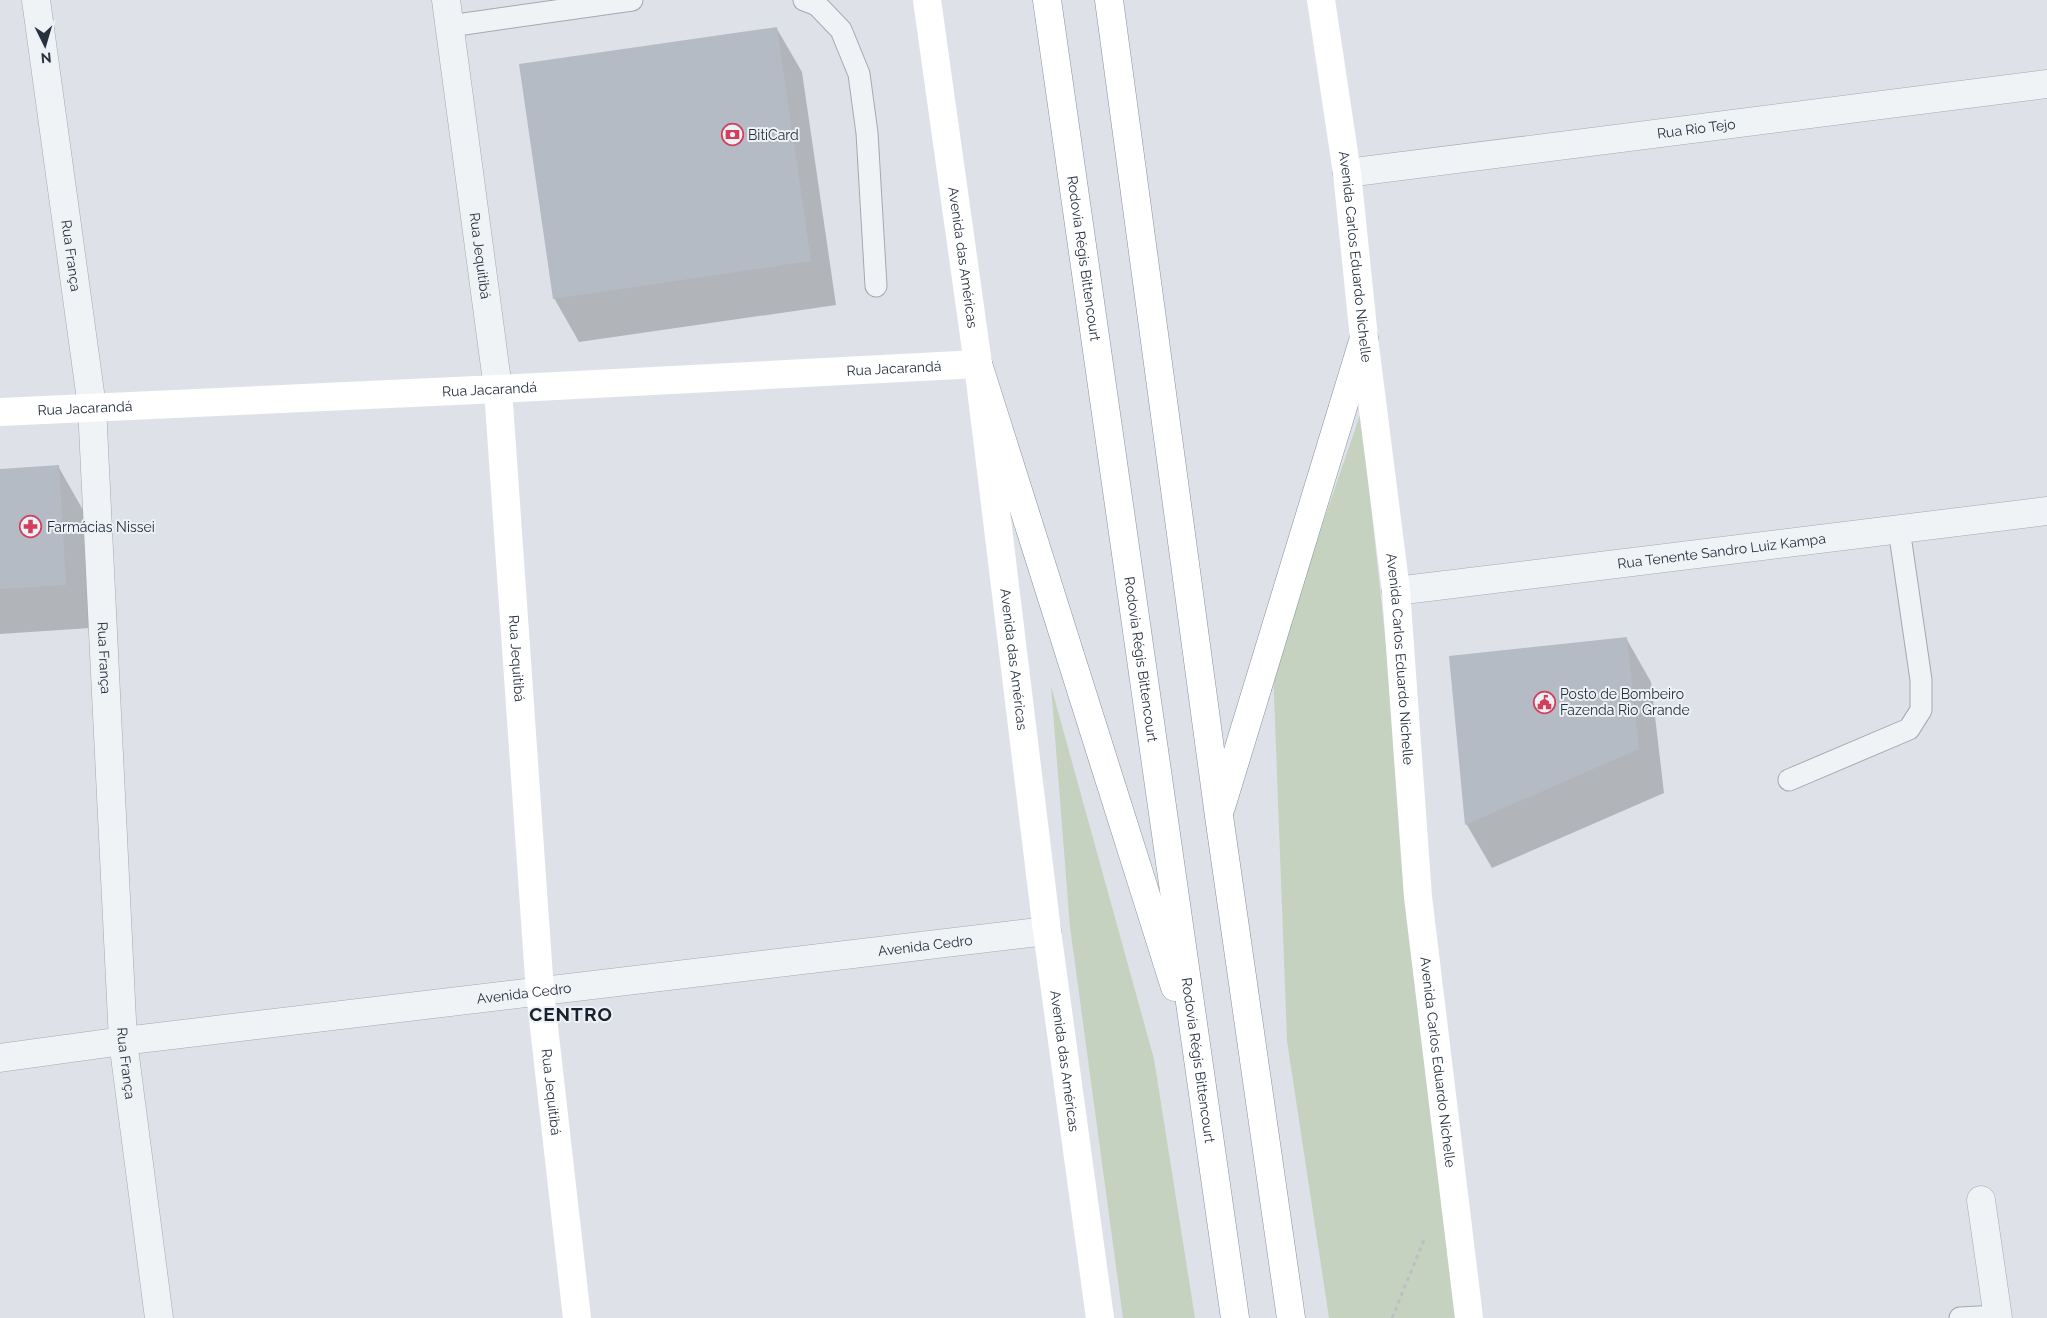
<svg xmlns="http://www.w3.org/2000/svg" width="2047" height="1318" viewBox="0 0 2047 1318" font-family="Raleway,sans-serif">
	<style>
		.green { fill: #c4d2bf }
		.shadow { fill: #0003 }
		.building { fill: #b5bbc5 }
		.lines { fill: none; stroke-linecap: round; stroke-linejoin: round }
		.lane-casing { stroke: #a3a9b2; stroke-width: 23 }
		.street-casing { stroke: #a3a9b2; stroke-width: 29 }
		.highway-casing { stroke: #85909f; stroke-width: 29 }
		.path { stroke: #bcc0c6; stroke-width: 3; stroke-dasharray: 4 4; stroke-linecap: butt }
		.lane { stroke: #f0f3f6; stroke-width: 21 }
		.street { stroke: #f0f3f6; stroke-width: 28 }
		.secondary { stroke: #fff; stroke-width: 28 }
		.highway { stroke: #fff; stroke-width: 28 }
		.labels { text-anchor: middle; dominant-baseline: central; stroke-width: 4; stroke-linejoin: round; paint-order: stroke }
		.street-label { font-size: 14px; fill: #27303f; stroke: #edf1f5 }
		.poi-label { font-size: 14px; fill: #27303f; stroke: #edf1f5; text-anchor: start }
		.district-label { font-size: 19px; font-weight: bold; letter-spacing: 1px; fill: #19212f; stroke: #edf1f5 }
	</style>
	<rect width="100%" height="100%" fill="#dee2e8"/>
	<path class="green" d="M 1361,412 L 1458,1318 L 1329,1318 L 1287,1041 L 1273,668 Z
		M 1051,686 L 1154,1059 L 1195,1318 L 1123,1318 L 1070,927 Z"/>
	<path class="shadow" d="M 777,29 L 802,72 L 836,305 L 579,342 L 554,298 Z
		M 58,466 L 83,510 L 90,628 L 0,634 L 0,470 Z
		M 1626,638 L 1651,682 L 1664,793 L 1492,868 L 1467,825 L 1450,657 Z"/>
	<path class="building" d="M 777,27 L 811,261 L 553,299 L 519,64 Z
		M 59,465 L 66,585 L 0,589 L 0,469 Z
		M 1627,637 L 1639,749 L 1465,825 L 1449,656 Z"/>
	<g class="lines">
		<defs>
			<path id="lane" d="M 804,0 L 817,5 L 841,30 L 859,74 L 867,133 L 876,286
				M 450,26 L 632,0
				M 1789,780 L 1909,729 L 1921,710 L 1921,680 L 1899,529
				M 1960,1318 L 1998,1316"/>
			<g id="street">
				<path id="s1" d="M 36,0 L 92,407 L 123,1041 L 159,1318"/>
				<path id="s2" d="M 446,0 L 498,389"/>
				<path id="s3" d="M 1347,173 L 2047,84"/>
				<path id="s4" d="M 1396,591 L 2047,511"/>
				<path id="s5" d="M 0,1058 L 123,1041 L 1047,931"/>
				<path d="M 1981,1200 L 1998,1318"/>
			</g>
			<g id="highway">
				<path id="s10" d="M 1047,0 L 1235,1318"/>
				<path d="M 1109,0 L 1219,816 L 1291,1318"/>
				<path d="M 978,364 L 1175,987"/>
				<path d="M 1221,807 L 1364,338"/>
			</g>
		</defs>
		<use href="#lane" class="lane-casing"/>
		<use href="#street" class="street-casing"/>
		<use href="#highway" class="highway-casing"/>
		<path class="path" d="M 1392,1318 L 1424,1240"/>
		<use href="#lane" class="lane"/>
		<use href="#street" class="street"/>
		<g class="secondary">
			<path id="s6" d="M 927,0 L 978,364 L 1047,931 L 1100,1318"/>
			<path id="s7" d="M 1321,0 L 1347,173 L 1364,338 L 1396,591 L 1418,897 L 1469,1318"/>
			<path id="s8" d="M 498,389 L 540,992 L 577,1318"/>
			<path id="s9" d="M 0,412 L 498,389 L 978,364"/>
		</g>
		<use href="#highway" class="highway"/>
	</g>
	<defs>
		<symbol id="bank-ring" viewBox="-11 -11 22 22"><circle r="9.5" fill="#edf1f5" stroke="#d13f5a" stroke-width="1.5"/><path d="M-6-4H6V4H-6ZM0-2.3a2.3 2.3 0 1 0 0 4.6a2.3 2.3 0 1 0 0-4.6Z" fill="#d13f5a"/></symbol>
		<symbol id="pharmacy-ring" viewBox="-11 -11 22 22"><circle r="9.5" fill="#edf1f5" stroke="#d13f5a" stroke-width="1.5"/><path d="M-2-6h4v4h4v4h-4v4h-4v-4h-4v-4h4Z" fill="#d13f5a"/></symbol>
		<symbol id="civic-ring" viewBox="-11 -11 22 22"><circle r="9.5" fill="#edf1f5" stroke="#d13f5a" stroke-width="1.5"/><path d="M-.6-6.5H3V-4.5H.6V-3L4-1V1h2V6H-6V1h2V-1L-.6-3ZM-1.2 2.5V6h2.4V2.5Z" fill="#d13f5a"/></symbol>
	</defs>
	<g fill-rule="evenodd">
		<use href="#bank-ring" x="720" y="122" width="25" height="25"/>
		<use href="#pharmacy-ring" x="18" y="514" width="25" height="25"/>
		<use href="#civic-ring" x="1532" y="690" width="25" height="25"/>
	</g>
	<g class="labels">
		<g class="street-label">
			<text stroke="none"><textPath href="#s3" startOffset="352">Rua Rio Tejo</textPath></text>
			<text stroke="none"><textPath href="#s1" startOffset="258">Rua França</textPath></text>
			<text stroke="none"><textPath href="#s2" startOffset="258">Rua Jequitibá</textPath></text>
			<text stroke="none"><textPath href="#s7" startOffset="259">Avenida Carlos Eduardo Nichelle</textPath></text>
			<text stroke="none"><textPath href="#s6" startOffset="260">Avenida das Américas</textPath></text>
			<text stroke="none"><textPath href="#s10" startOffset="261">Rodovia Régis Bittencourt</textPath></text>
			<text stroke="none"><textPath href="#s9" startOffset="895">Rua Jacarandá</textPath></text>
			<text stroke="none"><textPath href="#s9" startOffset="490">Rua Jacarandá</textPath></text>
			<text stroke="none"><textPath href="#s9" startOffset="85">Rua Jacarandá</textPath></text>
			<text stroke="none"><textPath href="#s4" startOffset="328">Rua Tenente Sandro Luiz Kampa</textPath></text>
			<text stroke="none"><textPath href="#s1" startOffset="662">Rua França</textPath></text>
			<text stroke="none"><textPath href="#s8" startOffset="270">Rua Jequitibá</textPath></text>
			<text stroke="none"><textPath href="#s6" startOffset="665">Avenida das Américas</textPath></text>
			<text stroke="none"><textPath href="#s10" startOffset="666">Rodovia Régis Bittencourt</textPath></text>
			<text stroke="none"><textPath href="#s7" startOffset="664">Avenida Carlos Eduardo Nichelle</textPath></text>
			<text stroke="none"><textPath href="#s5" startOffset="932">Avenida Cedro</textPath></text>
			<text stroke="none"><textPath href="#s5" startOffset="528">Avenida Cedro</textPath></text>
			<text stroke="none"><textPath href="#s10" startOffset="1071">Rodovia Régis Bittencourt</textPath></text>
			<text stroke="none"><textPath href="#s6" startOffset="1070">Avenida das Américas</textPath></text>
			<text stroke="none"><textPath href="#s7" startOffset="1069">Avenida Carlos Eduardo Nichelle</textPath></text>
			<text stroke="none"><textPath href="#s1" startOffset="1068">Rua França</textPath></text>
			<text stroke="none"><textPath href="#s8" startOffset="705">Rua Jequitibá</textPath></text>
		</g>
		<g class="poi-label">
			<text x="748" y="135">BitiCard</text>
			<text x="47" y="527">Farmácias Nissei</text>
			<text x="1560" y="694">Posto de Bombeiro<tspan x="1560" dy="16">Fazenda Rio Grande</tspan></text>
		</g>
		<g class="district-label">
			<text x="571" y="1014">CENTRO</text>
		</g>
	</g>
	<g transform="translate(45 45) rotate(175)" stroke="#edf1f5" stroke-width="4" paint-order="stroke">
	<path d="M0-4L9 19L0 12L-9 19Z" fill="#27303f"/>
	<text y="-8" font-size="14" font-weight="bold" text-anchor="middle" fill="#27303f">N</text>
	</g>
</svg>
